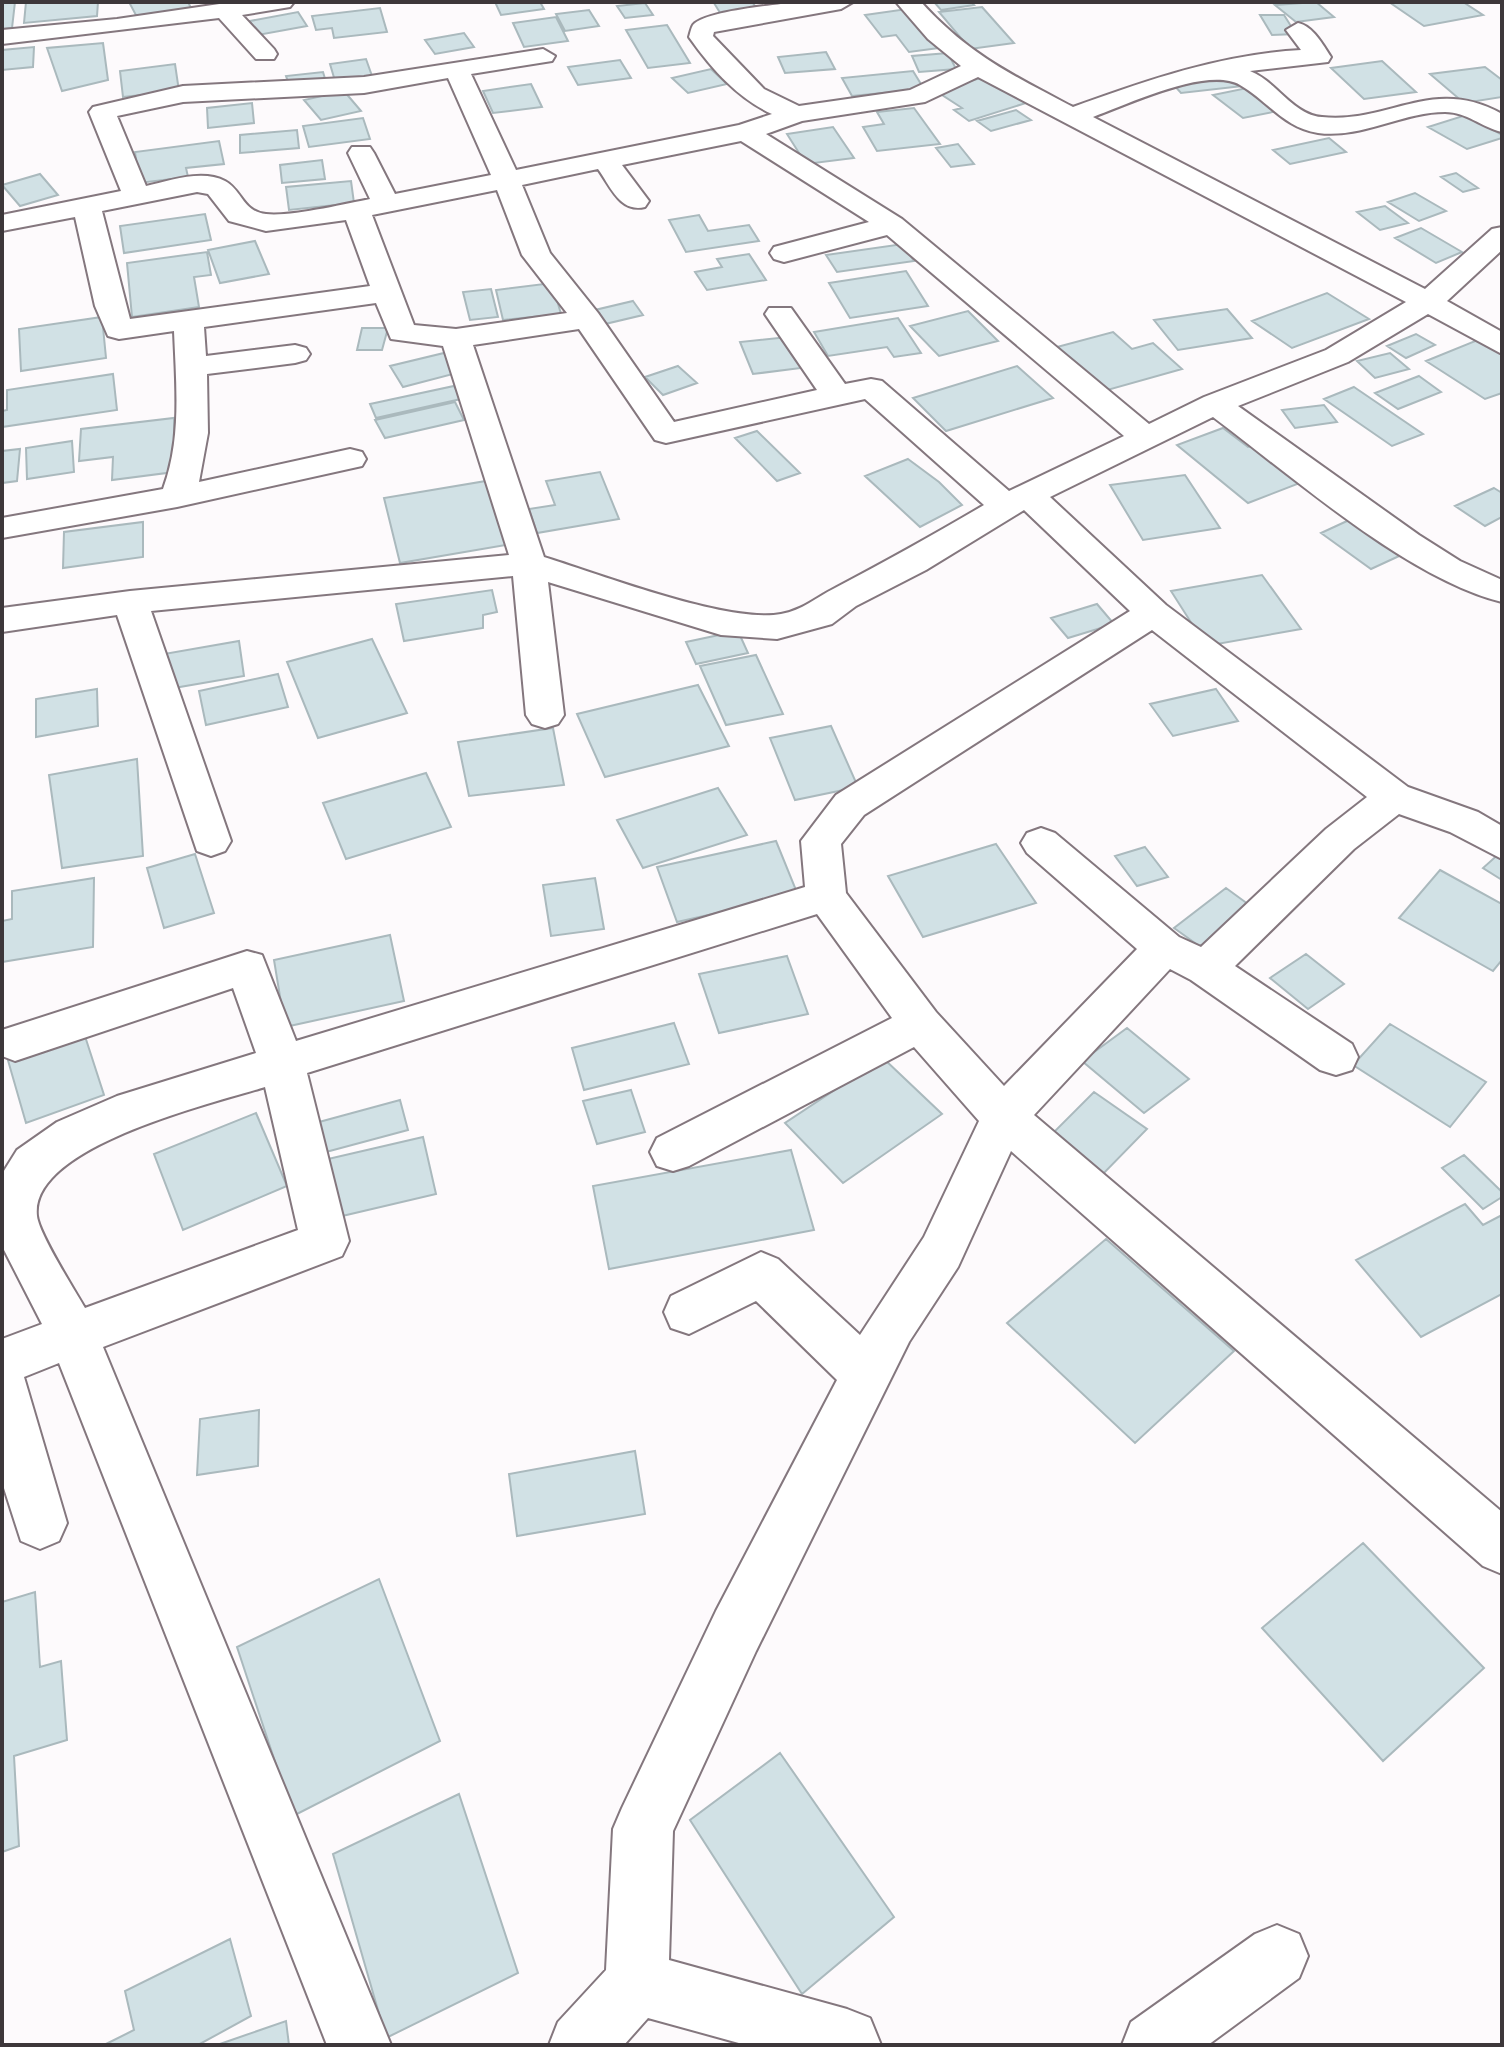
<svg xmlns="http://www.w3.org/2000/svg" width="1504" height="2047" viewBox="0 0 1504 2047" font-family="Cabin,sans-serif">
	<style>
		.building { fill: #d1e1e5; stroke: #aab9bd; stroke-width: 2 }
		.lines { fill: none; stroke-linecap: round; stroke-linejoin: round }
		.street-casing { stroke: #84777e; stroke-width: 4 }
		.street { fill: #fff; fill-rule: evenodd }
	</style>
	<rect width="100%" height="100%" fill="#fdfafc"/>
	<path class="building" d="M 15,2 L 12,28 L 2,29 L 2,3 Z
		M 26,2 L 98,2 L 97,16 L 24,23 Z
		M 129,2 L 188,2 L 192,10 L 138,19 Z
		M 495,2 L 540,2 L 544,9 L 501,15 Z
		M 752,2 L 759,11 L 722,16 L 714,3 Z
		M 934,2 L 971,2 L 974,5 L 941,10 Z
		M 1316,2 L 1334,17 L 1296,22 L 1275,5 Z
		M 1389,2 L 1463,2 L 1483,15 L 1424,26 Z
		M 645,3 L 653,15 L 625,18 L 617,6 Z
		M 982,7 L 1014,43 L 970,49 L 939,12 Z
		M 380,8 L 387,32 L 334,38 L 332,28 L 316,30 L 312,16 Z
		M 907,9 L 939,48 L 909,52 L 896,35 L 882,37 L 865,15 Z
		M 589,10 L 599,26 L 565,31 L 556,14 Z
		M 298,12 L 307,26 L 258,35 L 250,21 Z
		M 1260,15 L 1284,15 L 1296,34 L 1272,35 Z
		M 556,17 L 568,41 L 524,47 L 513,23 Z
		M 667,25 L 690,63 L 648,68 L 626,30 Z
		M 464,33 L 474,47 L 435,54 L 425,40 Z
		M 103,43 L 108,80 L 62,91 L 47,48 Z
		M 34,47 L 33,67 L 2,70 L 2,50 Z
		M 826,52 L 835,69 L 785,73 L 778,57 Z
		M 948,53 L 956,69 L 919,72 L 912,56 Z
		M 366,59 L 372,76 L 335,81 L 330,64 Z
		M 620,60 L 631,78 L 578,85 L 568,67 Z
		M 1382,61 L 1416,92 L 1364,99 L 1331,68 Z
		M 175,64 L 179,91 L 123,97 L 120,71 Z
		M 1485,67 L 1502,80 L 1502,97 L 1464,103 L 1430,74 Z
		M 711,69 L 727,84 L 688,93 L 672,78 Z
		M 913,71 L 924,89 L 852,96 L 842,78 Z
		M 323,72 L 326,82 L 290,87 L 286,76 Z
		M 1233,75 L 1243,86 L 1181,93 L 1172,83 Z
		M 984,77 L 1026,103 L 969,121 L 954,110 L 962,108 L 936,91 Z
		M 531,84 L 542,107 L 493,113 L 483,91 Z
		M 1252,87 L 1283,110 L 1243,118 L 1213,95 Z
		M 344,91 L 361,111 L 321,120 L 304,100 Z
		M 252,103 L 254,123 L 208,128 L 207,108 Z
		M 914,108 L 940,144 L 877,151 L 863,127 L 884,124 L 877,112 Z
		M 1016,110 L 1031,120 L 991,131 L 977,121 Z
		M 1466,115 L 1502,135 L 1502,138 L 1467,149 L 1428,127 Z
		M 363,118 L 370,139 L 309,147 L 303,126 Z
		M 833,127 L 854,158 L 806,164 L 787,134 Z
		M 297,130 L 299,148 L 240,153 L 240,135 Z
		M 1329,138 L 1346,152 L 1290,164 L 1273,150 Z
		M 219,141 L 224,164 L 186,168 L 188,177 L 139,183 L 135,152 Z
		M 958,144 L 974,164 L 951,167 L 936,148 Z
		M 322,160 L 325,179 L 282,183 L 280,165 Z
		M 1456,173 L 1478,188 L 1463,192 L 1441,177 Z
		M 40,174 L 58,195 L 20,206 L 2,185 Z
		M 351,181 L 354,203 L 289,210 L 286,187 Z
		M 1415,193 L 1446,211 L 1419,221 L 1388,202 Z
		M 1385,206 L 1408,223 L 1380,230 L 1357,212 Z
		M 205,214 L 211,240 L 124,253 L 120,226 Z
		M 699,215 L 708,231 L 749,225 L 759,241 L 686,252 L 669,220 Z
		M 1421,228 L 1462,252 L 1436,263 L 1395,238 Z
		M 255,241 L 269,274 L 220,283 L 208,250 Z
		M 903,244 L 914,261 L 837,272 L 826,255 Z
		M 207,252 L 211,275 L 194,277 L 199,307 L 132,317 L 127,263 Z
		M 749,254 L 766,280 L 707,290 L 695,272 L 722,267 L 717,259 Z
		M 906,271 L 928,306 L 850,318 L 829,283 Z
		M 552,283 L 561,314 L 503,320 L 496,290 Z
		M 491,289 L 498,317 L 470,320 L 463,292 Z
		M 1327,293 L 1369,319 L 1292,348 L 1252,321 Z
		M 633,301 L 643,315 L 605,324 L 595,310 Z
		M 1227,309 L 1252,338 L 1178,350 L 1154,320 Z
		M 968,311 L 998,341 L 939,356 L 910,326 Z
		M 102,317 L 106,358 L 21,371 L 19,329 Z
		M 898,318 L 921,353 L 894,357 L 887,347 L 828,356 L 814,332 Z
		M 362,328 L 388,328 L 382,350 L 357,350 Z
		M 1113,332 L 1132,349 L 1153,343 L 1182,369 L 1104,391 L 1057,347 Z
		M 1416,334 L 1435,345 L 1406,358 L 1387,346 Z
		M 788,337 L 801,368 L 753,374 L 740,342 Z
		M 1480,339 L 1502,353 L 1502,393 L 1485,399 L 1426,361 Z
		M 444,353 L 457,373 L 403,387 L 390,366 Z
		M 1390,353 L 1409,369 L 1375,378 L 1357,361 Z
		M 678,366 L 697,383 L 663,395 L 645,377 Z
		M 1017,366 L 1053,398 L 946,431 L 913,398 Z
		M 113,374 L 117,410 L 2,427 L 2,411 L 7,410 L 7,390 Z
		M 1419,376 L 1441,392 L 1398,409 L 1375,393 Z
		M 454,386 L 461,399 L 376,418 L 370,404 Z
		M 1354,387 L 1423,434 L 1392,446 L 1324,399 Z
		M 455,402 L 464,420 L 385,438 L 375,420 Z
		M 1324,405 L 1337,422 L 1295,428 L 1282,410 Z
		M 174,418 L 174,472 L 112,480 L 113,457 L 79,461 L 81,429 Z
		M 1223,428 L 1248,447 L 1257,444 L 1305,481 L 1248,503 L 1177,445 Z
		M 757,431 L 800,473 L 777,481 L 735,438 Z
		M 72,441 L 74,472 L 27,479 L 26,448 Z
		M 20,449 L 17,481 L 2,483 L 2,451 Z
		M 908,459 L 939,482 L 962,505 L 920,527 L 865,476 Z
		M 600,472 L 619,519 L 537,533 L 529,509 L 555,505 L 546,481 Z
		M 1185,475 L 1220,528 L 1143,540 L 1110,485 Z
		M 492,480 L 512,544 L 400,563 L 384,498 Z
		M 1494,488 L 1502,493 L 1502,517 L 1485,526 L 1455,506 Z
		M 1360,515 L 1410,551 L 1371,569 L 1321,533 Z
		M 143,522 L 143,557 L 63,568 L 64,532 Z
		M 1262,575 L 1301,629 L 1206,646 L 1171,591 Z
		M 492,590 L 497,612 L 483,615 L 483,628 L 404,641 L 396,604 Z
		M 1097,604 L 1114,624 L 1068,638 L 1051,618 Z
		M 738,631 L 748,653 L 696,664 L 686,642 Z
		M 372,639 L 407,713 L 318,738 L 287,662 Z
		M 239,641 L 244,676 L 168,689 L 164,654 Z
		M 756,655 L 783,714 L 726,725 L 700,666 Z
		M 278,674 L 288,707 L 206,725 L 199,691 Z
		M 698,685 L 729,746 L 605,777 L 577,714 Z
		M 97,689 L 98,726 L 36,737 L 36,699 Z
		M 1216,689 L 1238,721 L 1173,736 L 1150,704 Z
		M 831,726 L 858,787 L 795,800 L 770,738 Z
		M 553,728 L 564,785 L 469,796 L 458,742 Z
		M 137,759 L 143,856 L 62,868 L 49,775 Z
		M 426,773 L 451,827 L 346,859 L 323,803 Z
		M 718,788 L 747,835 L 643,868 L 617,820 Z
		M 776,841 L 798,895 L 677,922 L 657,867 Z
		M 996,844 L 1036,903 L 923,937 L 888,876 Z
		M 1145,847 L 1168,877 L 1137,886 L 1115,856 Z
		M 1502,851 L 1502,880 L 1483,868 Z
		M 195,854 L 214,913 L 164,928 L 147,868 Z
		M 1440,870 L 1502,904 L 1502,960 L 1493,971 L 1399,918 Z
		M 94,878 L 93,947 L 2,962 L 2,921 L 12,919 L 12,891 Z
		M 595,878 L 604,929 L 551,936 L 543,885 Z
		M 1226,888 L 1252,907 L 1202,948 L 1174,928 Z
		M 390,935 L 404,1001 L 285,1027 L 274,960 Z
		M 1306,954 L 1344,984 L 1308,1009 L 1270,978 Z
		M 787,956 L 808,1014 L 719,1033 L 699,974 Z
		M 674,1023 L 689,1064 L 584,1090 L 572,1048 Z
		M 1390,1024 L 1486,1082 L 1450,1127 L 1353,1065 Z
		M 1127,1028 L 1189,1079 L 1144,1113 L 1082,1061 Z
		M 83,1030 L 104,1095 L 26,1123 L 7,1057 Z
		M 883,1058 L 942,1114 L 843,1183 L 785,1123 Z
		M 631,1090 L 645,1132 L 597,1144 L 583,1101 Z
		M 1094,1092 L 1147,1129 L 1101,1176 L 1048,1138 Z
		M 400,1100 L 408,1130 L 326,1152 L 319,1122 Z
		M 256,1113 L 287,1186 L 183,1230 L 154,1154 Z
		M 423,1137 L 436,1194 L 338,1217 L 328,1159 Z
		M 791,1150 L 814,1230 L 609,1269 L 593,1186 Z
		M 1464,1155 L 1502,1192 L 1502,1197 L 1483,1209 L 1442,1168 Z
		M 1465,1204 L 1483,1225 L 1502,1215 L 1502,1294 L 1421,1337 L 1356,1260 Z
		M 1106,1239 L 1234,1351 L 1135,1443 L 1007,1323 Z
		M 259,1410 L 258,1466 L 197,1475 L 200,1419 Z
		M 635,1451 L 645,1514 L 517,1536 L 509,1474 Z
		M 1363,1543 L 1484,1668 L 1383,1761 L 1262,1628 Z
		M 379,1579 L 440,1741 L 293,1816 L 237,1647 Z
		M 35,1592 L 40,1667 L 61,1661 L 67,1740 L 14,1756 L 19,1846 L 2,1852 L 2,1602 Z
		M 780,1753 L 894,1917 L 802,1994 L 690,1820 Z
		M 459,1794 L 518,1973 L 386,2038 L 333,1854 Z
		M 230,1939 L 251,2016 L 198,2045 L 104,2045 L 134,2030 L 125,1991 Z
		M 286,2021 L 289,2045 L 217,2045 Z"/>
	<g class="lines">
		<defs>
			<path id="street" d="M 233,2 L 294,2 L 290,7 L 242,15 L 274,49 L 277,54 L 274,59 L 256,59 L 219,18 L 2,44 L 2,30 L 117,19 Z
				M 797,2 L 853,2 L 841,9 L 714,32 L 713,36 L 764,89 L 799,106 L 910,90 L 961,66 L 928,39 L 896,2 L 921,2 C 968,54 1012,75 1073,107 C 1147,80 1223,54 1301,50 L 1286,30 L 1298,23 C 1313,26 1323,45 1331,57 L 1328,62 L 1250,71 C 1276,81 1293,115 1322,117 C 1389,124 1433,75 1502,114 L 1502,132 C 1481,127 1467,112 1445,112 C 1402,112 1361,139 1318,133 C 1284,128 1268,101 1240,85 C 1207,66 1127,105 1093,117 L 1425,289 L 1492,229 L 1502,227 L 1502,250 L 1447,301 L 1502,332 L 1502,354 L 1428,314 L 1348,362 L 1238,406 L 1419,535 L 1460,561 L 1502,580 L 1502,602 C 1408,579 1292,476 1213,417 L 1050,497 L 1166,605 L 1408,787 L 1478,812 L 1502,826 L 1502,859 L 1450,832 L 1399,814 L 1354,849 L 1235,966 L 1352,1044 L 1358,1057 L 1352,1070 L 1336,1075 L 1320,1070 L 1191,980 L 1170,969 L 1034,1115 L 1502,1512 L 1502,1574 L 1483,1566 L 1011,1151 L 958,1267 L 909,1342 L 756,1651 L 673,1831 L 669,1960 L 847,2009 L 870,2018 L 881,2045 L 746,2045 L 648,2018 L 624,2045 L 549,2045 L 558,2022 L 606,1970 L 613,1829 L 622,1808 L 716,1611 L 837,1380 L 756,1301 L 689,1334 L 671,1328 L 664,1312 L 671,1296 L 761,1252 L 778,1259 L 860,1335 L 924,1237 L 979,1121 L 914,1047 L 689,1166 L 673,1171 L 657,1166 L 650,1152 L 657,1138 L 892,1018 L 817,914 L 307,1073 L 349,1241 L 342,1256 L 103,1347 L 391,2045 L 327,2045 L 59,1363 L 24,1377 L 67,1523 L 59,1541 L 40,1549 L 21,1541 L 2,1482 L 2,1339 L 42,1324 L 2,1246 L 2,1174 L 17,1150 L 57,1122 L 117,1096 L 256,1053 L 233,988 L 15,1061 L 2,1056 L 2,1030 L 247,951 L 262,955 L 296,1041 L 805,887 L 801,841 L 836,795 L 1130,611 L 1024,510 L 926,570 L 856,606 L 832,624 L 777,639 L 721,635 L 548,582 L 564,715 L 558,724 L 545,728 L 532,724 L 526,715 L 513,576 L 151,611 L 231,841 L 225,851 L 211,856 L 197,851 L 117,615 L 2,632 L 2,608 L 130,591 L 509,555 L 443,346 L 391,339 L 376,303 L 204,327 L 206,356 L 295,345 L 306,348 L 310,354 L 306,360 L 295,363 L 207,374 L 208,433 L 199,482 L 350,449 L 362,452 L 366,459 L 362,466 L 177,507 L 2,538 L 2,518 L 163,489 C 182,438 176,384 174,331 L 119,339 L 108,336 L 95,306 L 75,217 L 2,231 L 2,215 L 121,191 L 89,112 L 93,107 L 183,86 L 364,77 L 543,49 L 555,56 L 552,61 L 471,74 L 516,170 L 739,125 L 772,114 C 737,98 711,68 689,37 C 690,34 691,28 693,25 C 705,11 776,5 797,2 ZM 978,77 L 1406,302 L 1326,350 L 1204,397 L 1149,424 L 902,219 L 766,134 L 802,121 L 925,102 ZM 448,78 L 491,175 L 395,194 L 374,153 L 370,147 L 352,147 L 348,153 L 370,199 C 345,204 289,217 266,214 C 243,212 242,190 225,181 C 202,169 169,181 146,186 L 117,116 L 183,102 L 364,93 ZM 741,141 L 869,222 L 774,247 L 770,253 L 774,259 L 784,262 L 887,235 L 1124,436 L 1009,491 L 882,381 L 871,379 L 845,384 L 791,308 L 769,308 L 765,314 L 817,390 L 674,422 L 598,313 L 550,253 L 522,185 L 598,169 C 611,187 620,213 645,207 L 649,201 L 622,165 ZM 497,190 L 522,255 L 567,313 L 456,329 L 414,325 L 372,215 ZM 197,192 L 208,194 L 229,221 L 266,231 L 346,220 L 370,286 L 130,319 L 102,211 ZM 579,329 L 655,440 L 666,443 L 865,399 L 984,505 C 935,534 886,561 835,588 C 815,598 803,610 781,614 C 729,624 599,574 544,557 L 473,345 ZM 1152,630 L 1367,797 L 1326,829 L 1201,947 L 1179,937 L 1055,833 L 1041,828 L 1027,833 L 1021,843 L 1027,853 L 1137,949 L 1004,1086 L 936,1012 L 846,893 L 841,844 L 864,815 ZM 265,1087 L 298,1230 L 85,1308 C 74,1289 39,1234 37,1216 C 29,1146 214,1103 265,1087 Z
				M 1277,1925 L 1299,1934 L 1308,1956 L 1299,1978 L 1208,2045 L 1122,2045 L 1131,2022 L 1255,1934 Z"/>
		</defs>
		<use href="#street" class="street-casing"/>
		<use href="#street" class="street"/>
	</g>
	<rect width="1504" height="2047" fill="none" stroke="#3d373a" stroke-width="8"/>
</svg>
